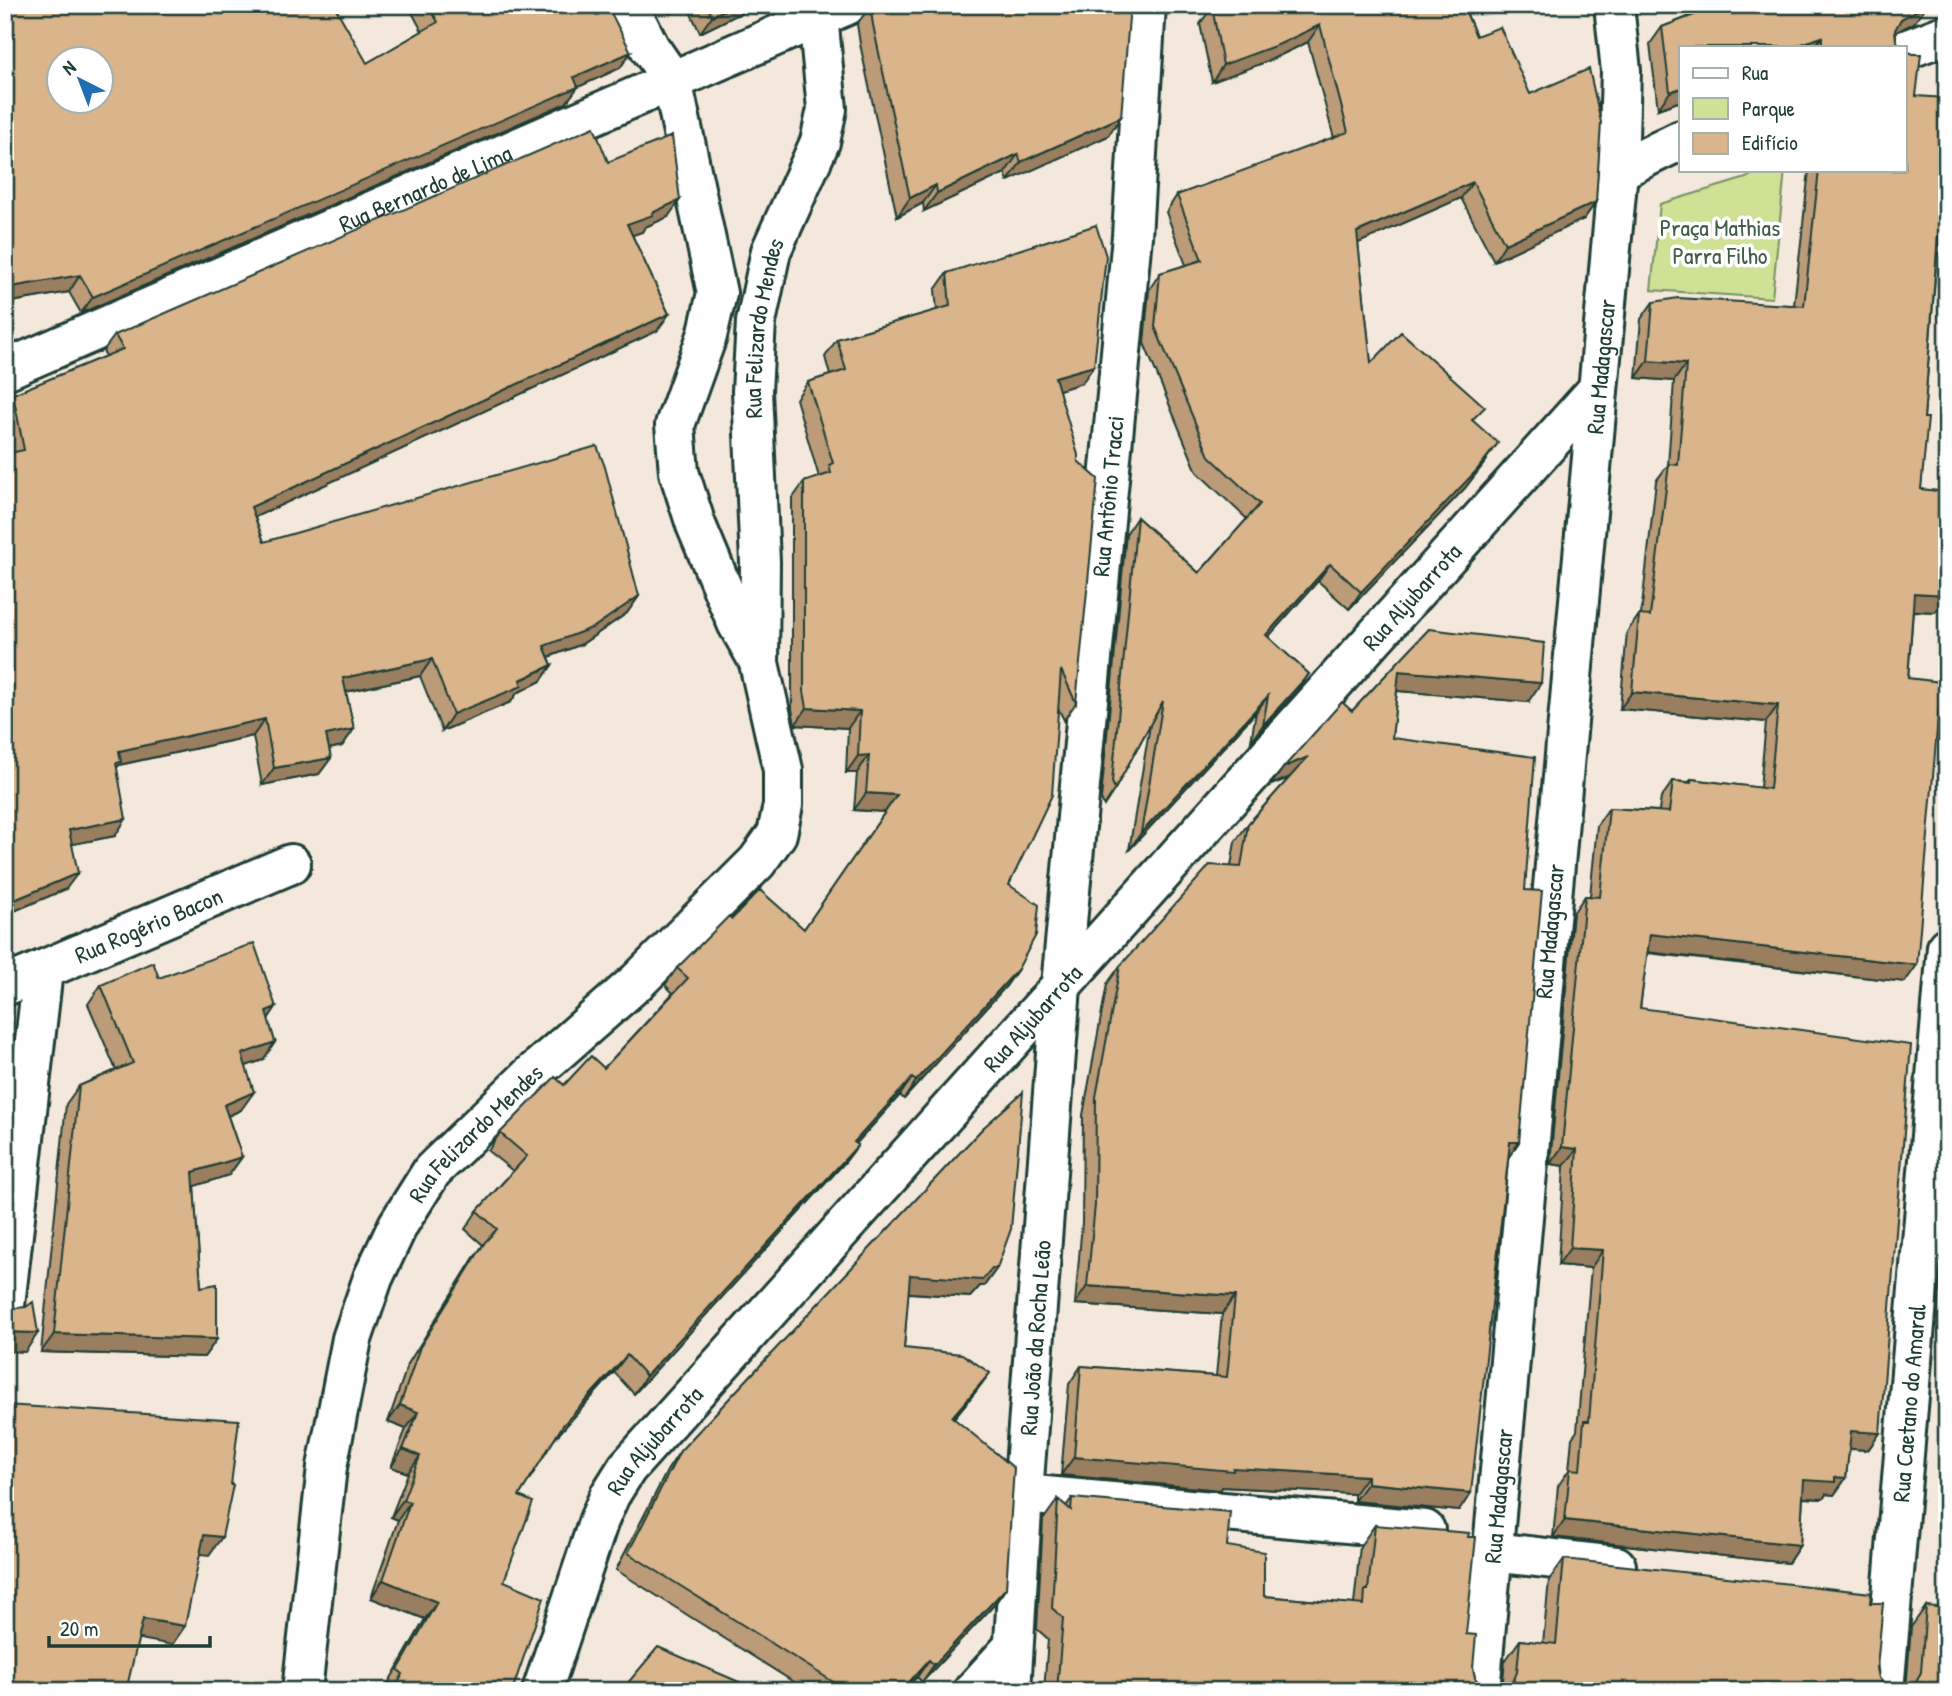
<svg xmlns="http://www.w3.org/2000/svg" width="1952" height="1696" viewBox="0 0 1952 1696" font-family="'Patrick Hand',sans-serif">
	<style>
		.park { fill: #cfe195; stroke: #778f64; stroke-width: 2 }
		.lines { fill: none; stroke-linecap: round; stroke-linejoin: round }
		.minor-casing { stroke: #1f3d34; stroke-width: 44 }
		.minor { stroke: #fff; stroke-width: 38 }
		.wall { fill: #bb9b78; stroke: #1f3d34; stroke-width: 2 }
		.shaded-wall { fill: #997e61; stroke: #1f3d34; stroke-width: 2 }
		.building { fill: #dab48b; stroke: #1f3d34; stroke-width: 2; fill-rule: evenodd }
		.labels { text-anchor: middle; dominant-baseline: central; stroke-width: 7; stroke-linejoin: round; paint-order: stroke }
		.street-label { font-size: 24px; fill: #1f3d34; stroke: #fff }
		.park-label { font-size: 24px; fill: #425e47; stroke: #fff }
	</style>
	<rect width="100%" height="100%" fill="#f4e8dc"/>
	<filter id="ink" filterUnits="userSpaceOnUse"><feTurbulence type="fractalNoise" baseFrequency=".0143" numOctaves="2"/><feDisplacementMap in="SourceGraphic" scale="14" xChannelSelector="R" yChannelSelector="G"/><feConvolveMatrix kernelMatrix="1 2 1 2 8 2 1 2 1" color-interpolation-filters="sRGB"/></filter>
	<g filter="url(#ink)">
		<path class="park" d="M 1760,170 L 1785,170 L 1772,298 L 1651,290 L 1660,204 L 1746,178 Z"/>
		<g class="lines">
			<defs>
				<g id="minor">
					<path d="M 628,5 L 650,48 L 672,80 L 717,293 L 707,336 L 675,425 L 679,472 L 696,525 L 737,623 L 757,658"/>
					<path d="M 1905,50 L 1947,34"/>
					<path d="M 1618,171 L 1681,140"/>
					<path id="s1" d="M 5,370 L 847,5"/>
					<path id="s2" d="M 5,986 L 291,864"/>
					<path d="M 5,1305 L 43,970"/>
					<path d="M 1023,1494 L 1425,1530"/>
					<path d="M 1492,1552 L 1616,1566"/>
					<path id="s3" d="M 302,1691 L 327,1467 L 352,1339 L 373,1278 L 398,1225 L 432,1171 L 532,1074 L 638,981 L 757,862 L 777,834 L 783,805 L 783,770 L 759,663 L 760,562 L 752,391 L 756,322 L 771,251 L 820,142 L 827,109 L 817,5"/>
					<path id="s4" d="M 542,1691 L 599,1520 L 610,1495 L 627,1468 L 1598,389"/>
					<path d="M 973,1691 L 1012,1648"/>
					<path id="s5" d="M 1011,1691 L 1023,1494 L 1061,986 L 1132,236 L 1146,5"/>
					<path id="s6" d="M 1480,1691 L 1618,171 L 1621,71 L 1614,5"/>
					<path id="s7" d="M 1884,1691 L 1947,947"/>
				</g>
			</defs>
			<use href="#minor" class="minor-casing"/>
			<use href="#minor" class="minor"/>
		</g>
		<path class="wall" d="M 5,5 L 367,63 L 422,31 L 408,5 L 592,5 L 597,15 L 631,52 L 620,68 L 578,87 L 566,103 L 81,313 L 69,292 L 5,303 Z
			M 665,5 L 749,5 L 745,11 L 700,33 L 687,5 L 670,14 Z
			M 868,5 L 1130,5 L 1108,136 L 1008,181 L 1005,173 L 924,211 L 923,203 L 897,217 L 860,44 L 857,24 L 869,8 Z
			M 1213,5 L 1463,5 L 1476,36 L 1530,94 L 1596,202 L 1584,219 L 1494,261 L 1461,198 L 1358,243 L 1371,363 L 1474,422 L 1487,460 L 1465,488 L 1349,609 L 1318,581 L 1268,637 L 1309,674 L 1297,691 L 1251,741 L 1256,712 L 1129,850 L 1150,725 L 1115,789 L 1104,806 L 1101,799 L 1126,534 L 1137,517 L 1199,573 L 1247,519 L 1197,472 L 1144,343 L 1149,290 L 1160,273 L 1186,265 L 1166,212 L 1177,195 L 1334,138 L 1308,42 L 1268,61 L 1212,82 L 1200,24 L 1212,7 L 1213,7 Z
			M 1683,5 L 1931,5 L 1925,8 L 1914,23 L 1896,32 L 1896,40 L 1901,47 L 1681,47 L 1681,101 L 1658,109 L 1650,44 L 1662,27 L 1688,17 Z
			M 1916,96 L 1947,254 L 1937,253 L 1924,418 L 1921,489 L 1947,595 L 1935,612 L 1913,611 L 1908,678 L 1905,982 L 1647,953 L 1640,1008 L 1880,1433 L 1868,1450 L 1849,1449 L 1846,1478 L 1834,1495 L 1826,1494 L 1823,1499 L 1803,1498 L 1800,1545 L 1788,1563 L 1553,1537 L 1558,1486 L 1569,1470 L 1572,1438 L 1577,1431 L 1591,1268 L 1558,1265 L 1564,1166 L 1550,1164 L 1573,913 L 1585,896 L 1590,896 L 1597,825 L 1609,808 L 1659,811 L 1661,798 L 1673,781 L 1689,782 L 1691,779 L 1760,788 L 1766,722 L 1620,709 L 1627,632 L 1639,615 L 1641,615 L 1656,481 L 1668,465 L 1674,381 L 1636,378 L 1641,319 L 1653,302 L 1794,305 L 1809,170 L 1905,170 Z
			M 608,162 L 668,217 L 645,227 L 642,232 L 632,235 L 669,314 L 657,331 L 255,517 L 264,542 L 639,596 L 627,613 L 582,644 L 549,657 L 552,665 L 541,681 L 517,693 L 511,702 L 442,731 L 420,676 L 346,692 L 354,729 L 342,746 L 329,749 L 331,758 L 319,774 L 262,785 L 253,736 L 119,765 L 117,767 L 115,836 L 72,844 L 66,889 L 5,915 L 5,454 L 9,453 L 5,431 L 5,405 L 13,394 L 106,356 L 103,351 L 115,335 Z
			M 947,273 L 1082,383 L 1059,390 L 1076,703 L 1064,720 L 1058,708 L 1009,885 L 1018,969 L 1006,986 L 904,1099 L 900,1095 L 856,1144 L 858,1145 L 845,1162 L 634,1394 L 614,1372 L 555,1438 L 519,1496 L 504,1581 L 512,1691 L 390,1691 L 386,1687 L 425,1619 L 371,1598 L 398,1520 L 391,1517 L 408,1473 L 391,1467 L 406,1429 L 388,1422 L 408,1364 L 473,1259 L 483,1245 L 465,1229 L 477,1211 L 513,1171 L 488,1151 L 500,1133 L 564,1085 L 604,1068 L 673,993 L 665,985 L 677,968 L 732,919 L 804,929 L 885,812 L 854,810 L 857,773 L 846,773 L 848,728 L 795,725 L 792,709 L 792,499 L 804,482 L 819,477 L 796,399 L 808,382 L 830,375 L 825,357 L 837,339 L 937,310 L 935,290 Z
			M 1429,629 L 1528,702 L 1397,691 L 1392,738 L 1525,890 L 1519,1142 L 1508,1158 L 1459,1511 L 1354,1501 L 1354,1494 L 1222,1487 L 1220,1490 L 1061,1475 L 1069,1384 L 1081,1366 L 1216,1376 L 1222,1314 L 1075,1304 L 1082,1223 L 1083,1115 L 1107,984 L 1120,966 L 1231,866 L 1235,842 L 1248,824 L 1289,778 L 1271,785 L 1284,767 L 1352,711 Z
			M 159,978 L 276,1007 L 268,1019 L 275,1042 L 263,1060 L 246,1066 L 241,1110 L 228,1116 L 242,1157 L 229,1175 L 194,1186 L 201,1287 L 217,1339 L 204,1357 L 41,1352 L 66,1104 L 79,1086 L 116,1070 L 88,1004 L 101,985 Z
			M 983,1128 L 997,1268 L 984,1286 L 980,1286 L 970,1297 L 908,1293 L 904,1348 L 977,1390 L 954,1418 L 1006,1588 L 994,1605 L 922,1682 L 917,1677 L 904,1691 L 808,1691 L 616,1570 L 668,1469 L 680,1451 Z
			M 1072,1498 L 1227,1546 L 1264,1596 L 1354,1604 L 1360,1546 L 1375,1525 L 1466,1634 L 1475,1678 L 1482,1687 L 1491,1691 L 1044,1691 L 1048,1639 L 1037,1629 L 1043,1520 L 1058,1499 L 1066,1506 Z
			M 1564,1559 L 1870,1603 L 1879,1678 L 1887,1688 L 1502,1690 L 1505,1661 L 1520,1640 L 1543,1643 L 1549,1580 Z
			M 1926,1606 L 1947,1691 L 1906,1690 L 1911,1627 Z"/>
		<path class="shaded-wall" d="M 676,5 L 687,5 L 670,14 Z
			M 734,5 L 749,5 L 745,11 L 700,33 L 712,16 Z
			M 1920,5 L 1931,5 L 1925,8 L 1914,23 L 1889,36 L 1901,19 Z
			M 1320,25 L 1308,42 L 1268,61 L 1212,82 L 1223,65 Z
			M 1822,37 L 1814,47 L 1793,47 Z
			M 631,52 L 620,68 L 578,87 L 566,103 L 81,313 L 93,297 L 574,77 Z
			M 1681,88 L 1681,101 L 1658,109 L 1670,92 Z
			M 1121,117 L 1108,136 L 1008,181 L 1021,162 Z
			M 1018,154 L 1005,173 L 924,211 L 937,193 Z
			M 1473,182 L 1461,198 L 1345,249 L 1357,232 Z
			M 936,185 L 923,203 L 897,217 L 910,198 Z
			M 680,200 L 668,217 L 645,227 L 642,232 L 616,241 L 627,224 Z
			M 1596,202 L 1584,219 L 1494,261 L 1505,244 Z
			M 1938,235 L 1947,236 L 1947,254 L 1926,252 Z
			M 80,275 L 69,292 L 5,303 L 5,288 Z
			M 669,314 L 657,331 L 240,524 L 251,507 Z
			M 1648,361 L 1686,364 L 1674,381 L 1636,378 Z
			M 1094,366 L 1082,383 L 1043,395 L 1055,377 Z
			M 1498,443 L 1465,488 L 1349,609 L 1361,592 Z
			M 1330,564 L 1318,581 L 1255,652 L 1266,635 Z
			M 1914,593 L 1947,595 L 1935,612 L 1902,610 Z
			M 639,596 L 627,613 L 582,644 L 533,663 L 544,646 Z
			M 432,659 L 420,676 L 331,695 L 343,678 Z
			M 552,665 L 541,681 L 517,693 L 511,702 L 442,731 L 453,714 Z
			M 1399,671 L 1541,683 L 1528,702 L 1386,690 Z
			M 1309,674 L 1297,691 L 1251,741 L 1263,725 Z
			M 1632,692 L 1778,705 L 1766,722 L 1620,709 Z
			M 1268,696 L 1256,712 L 1129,850 L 1141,833 Z
			M 807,708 L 860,711 L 848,728 L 795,725 Z
			M 265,719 L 253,736 L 119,765 L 109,779 L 119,751 Z
			M 354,729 L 342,746 L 314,752 L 326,735 Z
			M 869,755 L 857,773 L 846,773 L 858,756 Z
			M 1308,757 L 1295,775 L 1271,785 L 1284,767 Z
			M 331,758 L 319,774 L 262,785 L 274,768 Z
			M 866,793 L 897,795 L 885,812 L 854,810 Z
			M 126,819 L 115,836 L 58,847 L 69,830 Z
			M 78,873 L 66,889 L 5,915 L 5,904 Z
			M 1650,934 L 1917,965 L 1905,982 L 1638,951 Z
			M 1018,969 L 1006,986 L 904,1099 L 916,1081 Z
			M 276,1007 L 264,1025 L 266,1011 Z
			M 275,1042 L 263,1060 L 229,1072 L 242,1054 Z
			M 912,1078 L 900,1095 L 842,1159 L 854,1142 Z
			M 254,1092 L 241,1110 L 211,1123 L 224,1105 Z
			M 1510,1142 L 1519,1142 L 1506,1161 Z
			M 858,1145 L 845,1162 L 634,1394 L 646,1376 Z
			M 1562,1147 L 1577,1149 L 1564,1166 L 1550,1164 Z
			M 242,1157 L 229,1175 L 180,1191 L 193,1172 Z
			M 1570,1248 L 1603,1250 L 1591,1268 L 1558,1265 Z
			M 997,1268 L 984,1286 L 980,1286 L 970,1297 L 897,1292 L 910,1275 Z
			M 1087,1286 L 1235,1296 L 1222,1314 L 1075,1304 Z
			M 5,1332 L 38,1333 L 25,1352 L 5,1351 Z
			M 54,1334 L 217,1339 L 204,1357 L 41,1352 Z
			M 627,1355 L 614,1372 L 551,1443 L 563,1425 Z
			M 990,1373 L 977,1390 L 940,1434 L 952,1417 Z
			M 400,1405 L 418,1412 L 406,1429 L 388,1422 Z
			M 1851,1431 L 1880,1433 L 1868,1450 L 1838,1448 Z
			M 403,1449 L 420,1456 L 408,1473 L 391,1467 Z
			M 1074,1457 L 1367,1476 L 1354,1494 L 1222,1487 L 1220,1490 L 1061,1475 Z
			M 1835,1477 L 1846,1478 L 1834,1495 L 1826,1494 L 1823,1499 L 1792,1497 L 1804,1480 Z
			M 1367,1483 L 1471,1493 L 1459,1511 L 1354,1501 Z
			M 403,1500 L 410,1502 L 398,1520 L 391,1517 Z
			M 1565,1520 L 1800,1545 L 1788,1563 L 1553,1537 Z
			M 204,1535 L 222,1537 L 209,1555 L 192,1553 Z
			M 383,1580 L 437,1602 L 425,1619 L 371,1598 Z
			M 1006,1588 L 994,1605 L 922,1682 L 934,1665 Z
			M 143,1619 L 185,1626 L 172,1645 L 130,1637 Z
			M 929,1660 L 917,1677 L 904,1691 L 901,1691 Z"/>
		<path class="building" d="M 5,5 L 334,5 L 367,63 L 438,22 L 428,5 L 592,5 L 597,15 L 609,9 L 631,52 L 574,77 L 578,87 L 93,297 L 80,275 L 5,288 ZM 60,60 L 102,60 L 102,102 L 60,102 Z
			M 706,5 L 734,5 L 712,16 Z
			M 870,5 L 1130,5 L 1121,117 L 1021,162 L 1018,154 L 937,193 L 936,185 L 910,198 L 873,25 Z
			M 1223,5 L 1463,5 L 1476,36 L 1500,27 L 1530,94 L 1589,69 L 1601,122 L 1596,202 L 1505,244 L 1473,182 L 1357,232 L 1371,363 L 1401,332 L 1485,407 L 1472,420 L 1498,443 L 1476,471 L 1361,592 L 1330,564 L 1266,635 L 1309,674 L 1263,725 L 1268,696 L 1141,833 L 1163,701 L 1115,789 L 1112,782 L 1137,517 L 1199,573 L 1260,504 L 1209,456 L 1155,327 L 1160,273 L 1202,260 L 1177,195 L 1348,132 L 1320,25 L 1280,44 L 1223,65 L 1212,7 Z
			M 1702,5 L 1927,5 L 1901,19 L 1895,30 L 1896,40 L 1901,47 L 1822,47 L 1822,37 L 1793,47 L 1681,47 L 1681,88 L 1670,92 L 1662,27 L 1705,11 Z
			M 1905,50 L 1913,54 L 1921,54 L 1916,96 L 1947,98 L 1947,236 L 1938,235 L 1924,418 L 1928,418 L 1921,489 L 1947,492 L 1947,595 L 1914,593 L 1908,678 L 1941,682 L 1917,965 L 1650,934 L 1640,1008 L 1911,1045 L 1880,1433 L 1851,1431 L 1846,1478 L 1835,1477 L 1835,1482 L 1804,1480 L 1800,1545 L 1565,1520 L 1570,1469 L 1580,1470 L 1584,1421 L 1589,1421 L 1603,1250 L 1570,1248 L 1577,1149 L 1562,1147 L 1585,896 L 1600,897 L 1609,808 L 1669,812 L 1673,781 L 1691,783 L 1691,779 L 1770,789 L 1778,705 L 1632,692 L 1639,615 L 1650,616 L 1669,464 L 1678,465 L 1686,364 L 1648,361 L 1653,302 L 1678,298 L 1804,306 L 1819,170 L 1905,170 Z
			M 594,127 L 608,162 L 672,136 L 680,200 L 652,213 L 653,215 L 627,224 L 669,314 L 251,507 L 264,542 L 597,446 L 605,467 L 639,596 L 594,627 L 544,646 L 552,665 L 520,680 L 522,686 L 453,714 L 432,659 L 343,678 L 354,729 L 326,735 L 331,758 L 274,768 L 265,719 L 119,751 L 121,762 L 116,763 L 126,819 L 69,830 L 78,873 L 5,904 L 5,454 L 24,450 L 13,394 L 123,349 L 115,335 Z
			M 1096,225 L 1106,256 L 1094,366 L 1055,377 L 1078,455 L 1078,461 L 1098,479 L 1076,703 L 1061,670 L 1052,795 L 1009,885 L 1039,905 L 1036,935 L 1018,969 L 916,1081 L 912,1078 L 854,1142 L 858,1145 L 646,1376 L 627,1355 L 563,1425 L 519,1496 L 533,1502 L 504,1581 L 544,1598 L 512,1691 L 403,1691 L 404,1689 L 397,1685 L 403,1674 L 398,1670 L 437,1602 L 383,1580 L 410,1502 L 403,1500 L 420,1456 L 403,1449 L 418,1412 L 400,1405 L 420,1347 L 485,1242 L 497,1229 L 477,1211 L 527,1156 L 500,1133 L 555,1077 L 564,1085 L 591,1056 L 604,1068 L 688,978 L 677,968 L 729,916 L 732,919 L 760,890 L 804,929 L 897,795 L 866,793 L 869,755 L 858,756 L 860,711 L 807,708 L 804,691 L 804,482 L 831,473 L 829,465 L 833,463 L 808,382 L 846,370 L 837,339 L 950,306 L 947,273 Z
			M 1429,629 L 1544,643 L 1541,683 L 1399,671 L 1392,738 L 1535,757 L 1525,890 L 1542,891 L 1519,1142 L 1510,1142 L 1471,1493 L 1367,1483 L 1367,1476 L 1233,1468 L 1233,1471 L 1074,1457 L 1081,1366 L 1227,1377 L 1235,1296 L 1087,1286 L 1095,1205 L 1096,1097 L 1120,966 L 1210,865 L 1241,867 L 1248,824 L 1308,757 L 1284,767 L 1342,702 L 1352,711 Z
			M 254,943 L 276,1007 L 266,1011 L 275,1042 L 242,1054 L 254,1092 L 224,1105 L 242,1157 L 193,1172 L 201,1287 L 217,1284 L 217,1339 L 54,1334 L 79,1086 L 133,1063 L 101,985 L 153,962 L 159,978 Z
			M 1023,1092 L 1011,1229 L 997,1268 L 992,1268 L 982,1280 L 910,1275 L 904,1348 L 962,1354 L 990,1373 L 952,1417 L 1014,1468 L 1006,1588 L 934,1665 L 929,1660 L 901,1691 L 831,1691 L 835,1683 L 628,1553 L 680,1451 L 983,1128 Z
			M 5,1120 L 11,1156 L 5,1204 Z
			M 33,1302 L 38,1333 L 5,1332 L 5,1304 L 15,1308 L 26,1307 Z
			M 5,1405 L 239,1420 L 231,1485 L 233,1485 L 222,1537 L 204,1535 L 185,1626 L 143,1619 L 126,1691 L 5,1691 Z
			M 1072,1498 L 1230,1512 L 1227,1546 L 1264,1552 L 1264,1596 L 1364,1605 L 1365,1590 L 1368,1590 L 1375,1525 L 1469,1533 L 1468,1537 L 1476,1537 L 1466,1634 L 1476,1635 L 1473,1668 L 1475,1678 L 1482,1687 L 1491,1691 L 1057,1691 L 1063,1618 L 1052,1608 L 1058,1499 L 1071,1510 Z
			M 1564,1559 L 1871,1593 L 1870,1603 L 1883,1603 L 1877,1668 L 1879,1678 L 1887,1688 L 1894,1691 L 1497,1691 L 1503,1690 L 1513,1682 L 1517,1672 L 1520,1640 L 1556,1644 Z
			M 1926,1606 L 1947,1608 L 1947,1691 L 1901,1691 L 1908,1690 L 1916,1683 L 1921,1672 Z
			M 658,1647 L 760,1691 L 621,1691 Z"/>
	</g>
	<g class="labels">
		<g class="street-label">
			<text stroke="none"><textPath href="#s1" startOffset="458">Rua Bernardo de Lima</textPath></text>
			<text stroke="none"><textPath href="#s3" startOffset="1536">Rua Felizardo Mendes</textPath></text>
			<text stroke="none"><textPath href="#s6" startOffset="1330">Rua Madagascar</textPath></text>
			<text stroke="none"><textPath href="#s5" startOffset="1199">Rua Antônio Tracci</textPath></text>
			<text stroke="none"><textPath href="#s4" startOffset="1412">Rua Aljubarrota</textPath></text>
			<text stroke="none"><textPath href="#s2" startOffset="156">Rua Rogério Bacon</textPath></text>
			<text stroke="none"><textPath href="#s6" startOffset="763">Rua Madagascar</textPath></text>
			<text stroke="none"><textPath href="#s4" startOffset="845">Rua Aljubarrota</textPath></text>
			<text stroke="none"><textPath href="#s3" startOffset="600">Rua Felizardo Mendes</textPath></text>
			<text stroke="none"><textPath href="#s5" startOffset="354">Rua João da Rocha Leão</textPath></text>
			<text stroke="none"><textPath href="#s7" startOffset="289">Rua Caetano do Amaral</textPath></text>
			<text stroke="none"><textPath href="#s4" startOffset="278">Rua Aljubarrota</textPath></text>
			<text stroke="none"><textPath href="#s6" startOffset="196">Rua Madagascar</textPath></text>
		</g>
		<g class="park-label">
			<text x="1720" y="227">Praça Mathias<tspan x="1720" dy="28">Parra Filho</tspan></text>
		</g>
	</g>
	<rect width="1952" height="1696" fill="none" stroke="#fff" stroke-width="28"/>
	<rect x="14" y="14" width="1924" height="1668" fill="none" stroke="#1f3d34" stroke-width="2.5" filter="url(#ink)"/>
	<rect x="1679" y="46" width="228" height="126" fill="#ffffff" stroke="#a5b1ae" stroke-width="2"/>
	<rect x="1693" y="68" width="35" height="10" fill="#ffffff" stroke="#a5b1ae" stroke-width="2"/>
	<text x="1742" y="80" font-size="21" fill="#1f3d34">Rua</text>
	<rect x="1693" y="98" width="35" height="21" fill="#cfe195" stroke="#a5b1ae" stroke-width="2"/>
	<text x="1742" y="116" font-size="21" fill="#1f3d34">Parque</text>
	<rect x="1693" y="133" width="35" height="21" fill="#dab48b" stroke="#a5b1ae" stroke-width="2"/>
	<text x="1742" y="150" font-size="21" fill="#1f3d34">Edifício</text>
	<g transform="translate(80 80) rotate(318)"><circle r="33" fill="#ffffff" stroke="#a5b1ae" stroke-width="2"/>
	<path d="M0-5L12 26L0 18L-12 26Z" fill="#1f6fb2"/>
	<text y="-10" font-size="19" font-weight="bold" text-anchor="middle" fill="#1f3d34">N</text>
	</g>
	<path d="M49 1636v10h161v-10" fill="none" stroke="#1f3d34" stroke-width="3.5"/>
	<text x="60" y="1636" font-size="21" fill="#1f3d34" stroke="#ffffff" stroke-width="5" paint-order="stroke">20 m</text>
</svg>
